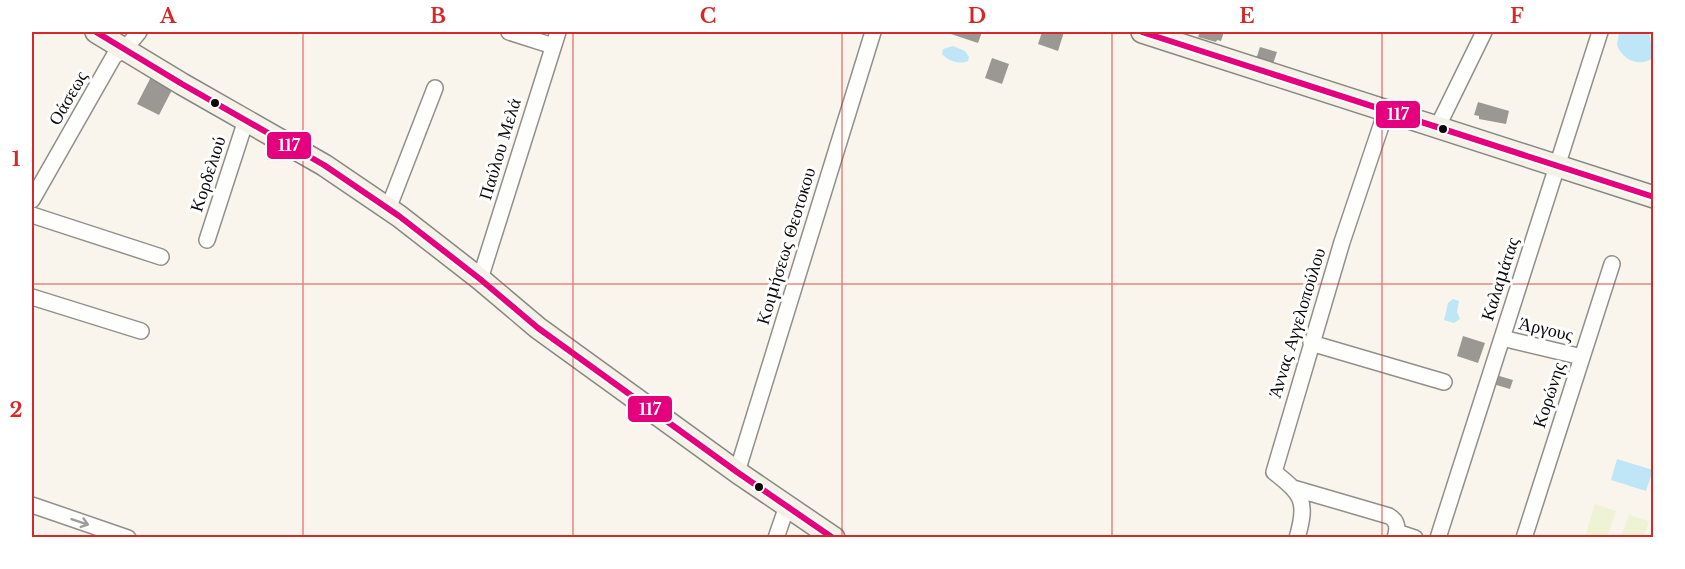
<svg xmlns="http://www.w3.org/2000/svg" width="1685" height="569" viewBox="0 0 1685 569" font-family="'Libre Baskerville',serif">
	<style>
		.pitch { fill: #edf3d4 }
		.water { fill: #bfe6f6 }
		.building { fill: #9b9893 }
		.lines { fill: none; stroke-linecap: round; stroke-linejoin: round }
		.street-casing { stroke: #918f8b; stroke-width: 18 }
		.secondary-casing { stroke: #888682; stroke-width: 24 }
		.street { stroke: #fefefc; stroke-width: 15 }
		.secondary { stroke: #f4f2e6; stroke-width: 21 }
		.bus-1-casing { stroke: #fff; stroke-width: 10 }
		.bus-1 { stroke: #e5007d; stroke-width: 6 }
		.oneway { stroke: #9c9c9b }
		.grid { fill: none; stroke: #d62828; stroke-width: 1.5; stroke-opacity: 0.55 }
		.bus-dot { fill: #090909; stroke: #fff; stroke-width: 2 }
		.labels { text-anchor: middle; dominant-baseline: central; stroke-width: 6; stroke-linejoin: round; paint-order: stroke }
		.street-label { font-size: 18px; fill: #090909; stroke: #fff }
		.line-badge { stroke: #fff; stroke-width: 2 }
		.badge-label { font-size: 16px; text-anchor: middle; font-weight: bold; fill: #fff }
		.neatline { fill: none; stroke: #d62828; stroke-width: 2 }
		.grid-label { font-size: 20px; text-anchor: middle; font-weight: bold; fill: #d62828 }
	</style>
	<rect width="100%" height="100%" fill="#f9f5ec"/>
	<path class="pitch" d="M 1595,504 L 1616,511 L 1607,537 L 1585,537 Z
		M 1629,515 L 1649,521 L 1644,537 L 1621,537 Z"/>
	<path class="water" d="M 1619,32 L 1647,32 L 1650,36 L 1651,44 L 1653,46 L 1653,58 C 1640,67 1623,61 1617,45 Z
		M 953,46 L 965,51 L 969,57 L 968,61 C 960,65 948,61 942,54 L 943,49 Z
		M 1453,299 L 1459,301 L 1457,312 L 1460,319 L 1454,323 L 1444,320 L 1448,303 Z
		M 1617,459 L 1653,470 L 1646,491 L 1611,480 Z"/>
	<path class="building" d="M 945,32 L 982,32 L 978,43 Z
		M 1042,32 L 1064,32 L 1058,51 L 1038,44 Z
		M 1200,32 L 1224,32 L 1221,41 L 1217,40 L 1216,42 L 1198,37 Z
		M 1260,47 L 1277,52 L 1273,64 L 1256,59 Z
		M 992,58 L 1009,64 L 1002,84 L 985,78 Z
		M 151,77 L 173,88 L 159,115 L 137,104 Z
		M 1478,102 L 1509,111 L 1506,124 L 1479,119 L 1479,116 L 1474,115 Z
		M 1463,336 L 1485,343 L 1478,363 L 1457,356 Z
		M 1496,375 L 1513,380 L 1510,389 L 1493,384 Z"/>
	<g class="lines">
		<defs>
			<path id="street" d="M 509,32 L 553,46
				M 1437,128 L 1484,32
				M 32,200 L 114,56 L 124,50 L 139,32
				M 388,209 L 435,88
				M 32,215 L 161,257
				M 207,240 L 246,120
				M 480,279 L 558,32
				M 32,297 L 141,331
				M 1502,338 L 1582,357
				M 1311,343 L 1444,382
				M 737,472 L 873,32
				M 1293,488 L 1389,516 C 1398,521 1398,528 1395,538
				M 32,505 L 128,538
				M 1397,532 L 1415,538
				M 776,538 L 787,506
				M 1297,538 C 1308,501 1302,494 1274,472 L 1342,242 L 1386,111
				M 1438,538 L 1600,32
				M 1524,538 L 1612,264"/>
			<path id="secondary" d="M 96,32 L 182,84 L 324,165 L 399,216 L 480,279 L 538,328 L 737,472 L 834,538
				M 1142,32 L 1654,197"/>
		</defs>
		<use href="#street" class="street-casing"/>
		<use href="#secondary" class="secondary-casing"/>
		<use href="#street" class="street"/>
		<use href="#secondary" class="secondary"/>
		<defs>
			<path id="bus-1" d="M 96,32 L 182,84 L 324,165 L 399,216 L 480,279 L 538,328 L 737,472 L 833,538
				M 1142,32 L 1654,197"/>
		</defs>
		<use href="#bus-1" class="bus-1-casing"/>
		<use href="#bus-1" class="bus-1"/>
	</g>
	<defs><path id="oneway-shaft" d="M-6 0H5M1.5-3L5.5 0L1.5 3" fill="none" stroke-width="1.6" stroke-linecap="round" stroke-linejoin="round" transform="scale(1.5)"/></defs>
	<use class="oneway" href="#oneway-shaft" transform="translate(80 522) rotate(18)"/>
	<path class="grid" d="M 303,32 L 303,538M 573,32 L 573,538M 842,32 L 842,538M 1112,32 L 1112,538M 1382,32 L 1382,538M 32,284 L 1654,284"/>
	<g class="bus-dot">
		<circle cx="215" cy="103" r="5"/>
		<circle cx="1443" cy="129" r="5"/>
		<circle cx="759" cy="487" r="5"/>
	</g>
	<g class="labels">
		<g class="street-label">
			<text transform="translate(68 98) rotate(-60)">Οάσεως</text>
			<text transform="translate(500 149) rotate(-73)">Παύλου Μελά</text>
			<text transform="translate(208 174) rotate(-72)">Κορδελιού</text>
			<text transform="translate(786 246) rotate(-73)">Κοιμήσεως Θεοτοκου</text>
			<text transform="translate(1500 279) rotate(-72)">Καλαμάτας</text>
			<text transform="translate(1297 323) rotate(-73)">Άννας Αγγελοπούλου</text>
			<text transform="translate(1546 329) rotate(13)">Άργους</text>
			<text transform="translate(1549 395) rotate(-72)">Κορώνης</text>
		</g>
	</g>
	<g class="line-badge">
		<rect x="1375" y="100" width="46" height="29" rx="6" fill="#e5007d"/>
		<rect x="266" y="131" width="46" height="29" rx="6" fill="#e5007d"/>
		<rect x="627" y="395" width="46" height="28" rx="6" fill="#e5007d"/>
	</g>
	<g class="badge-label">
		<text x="1398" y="120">117</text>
		<text x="289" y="151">117</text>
		<text x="650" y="415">117</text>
	</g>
	<rect width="1685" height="569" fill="none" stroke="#ffffff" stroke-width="66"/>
	<rect x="33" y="33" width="1619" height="503" class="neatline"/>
	<g class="grid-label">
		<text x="168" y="23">A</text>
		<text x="438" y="23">B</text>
		<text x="708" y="23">C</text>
		<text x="977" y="23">D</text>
		<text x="1247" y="23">E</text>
		<text x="1517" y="23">F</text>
		<text x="16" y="166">1</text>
		<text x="16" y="417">2</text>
	</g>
</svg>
